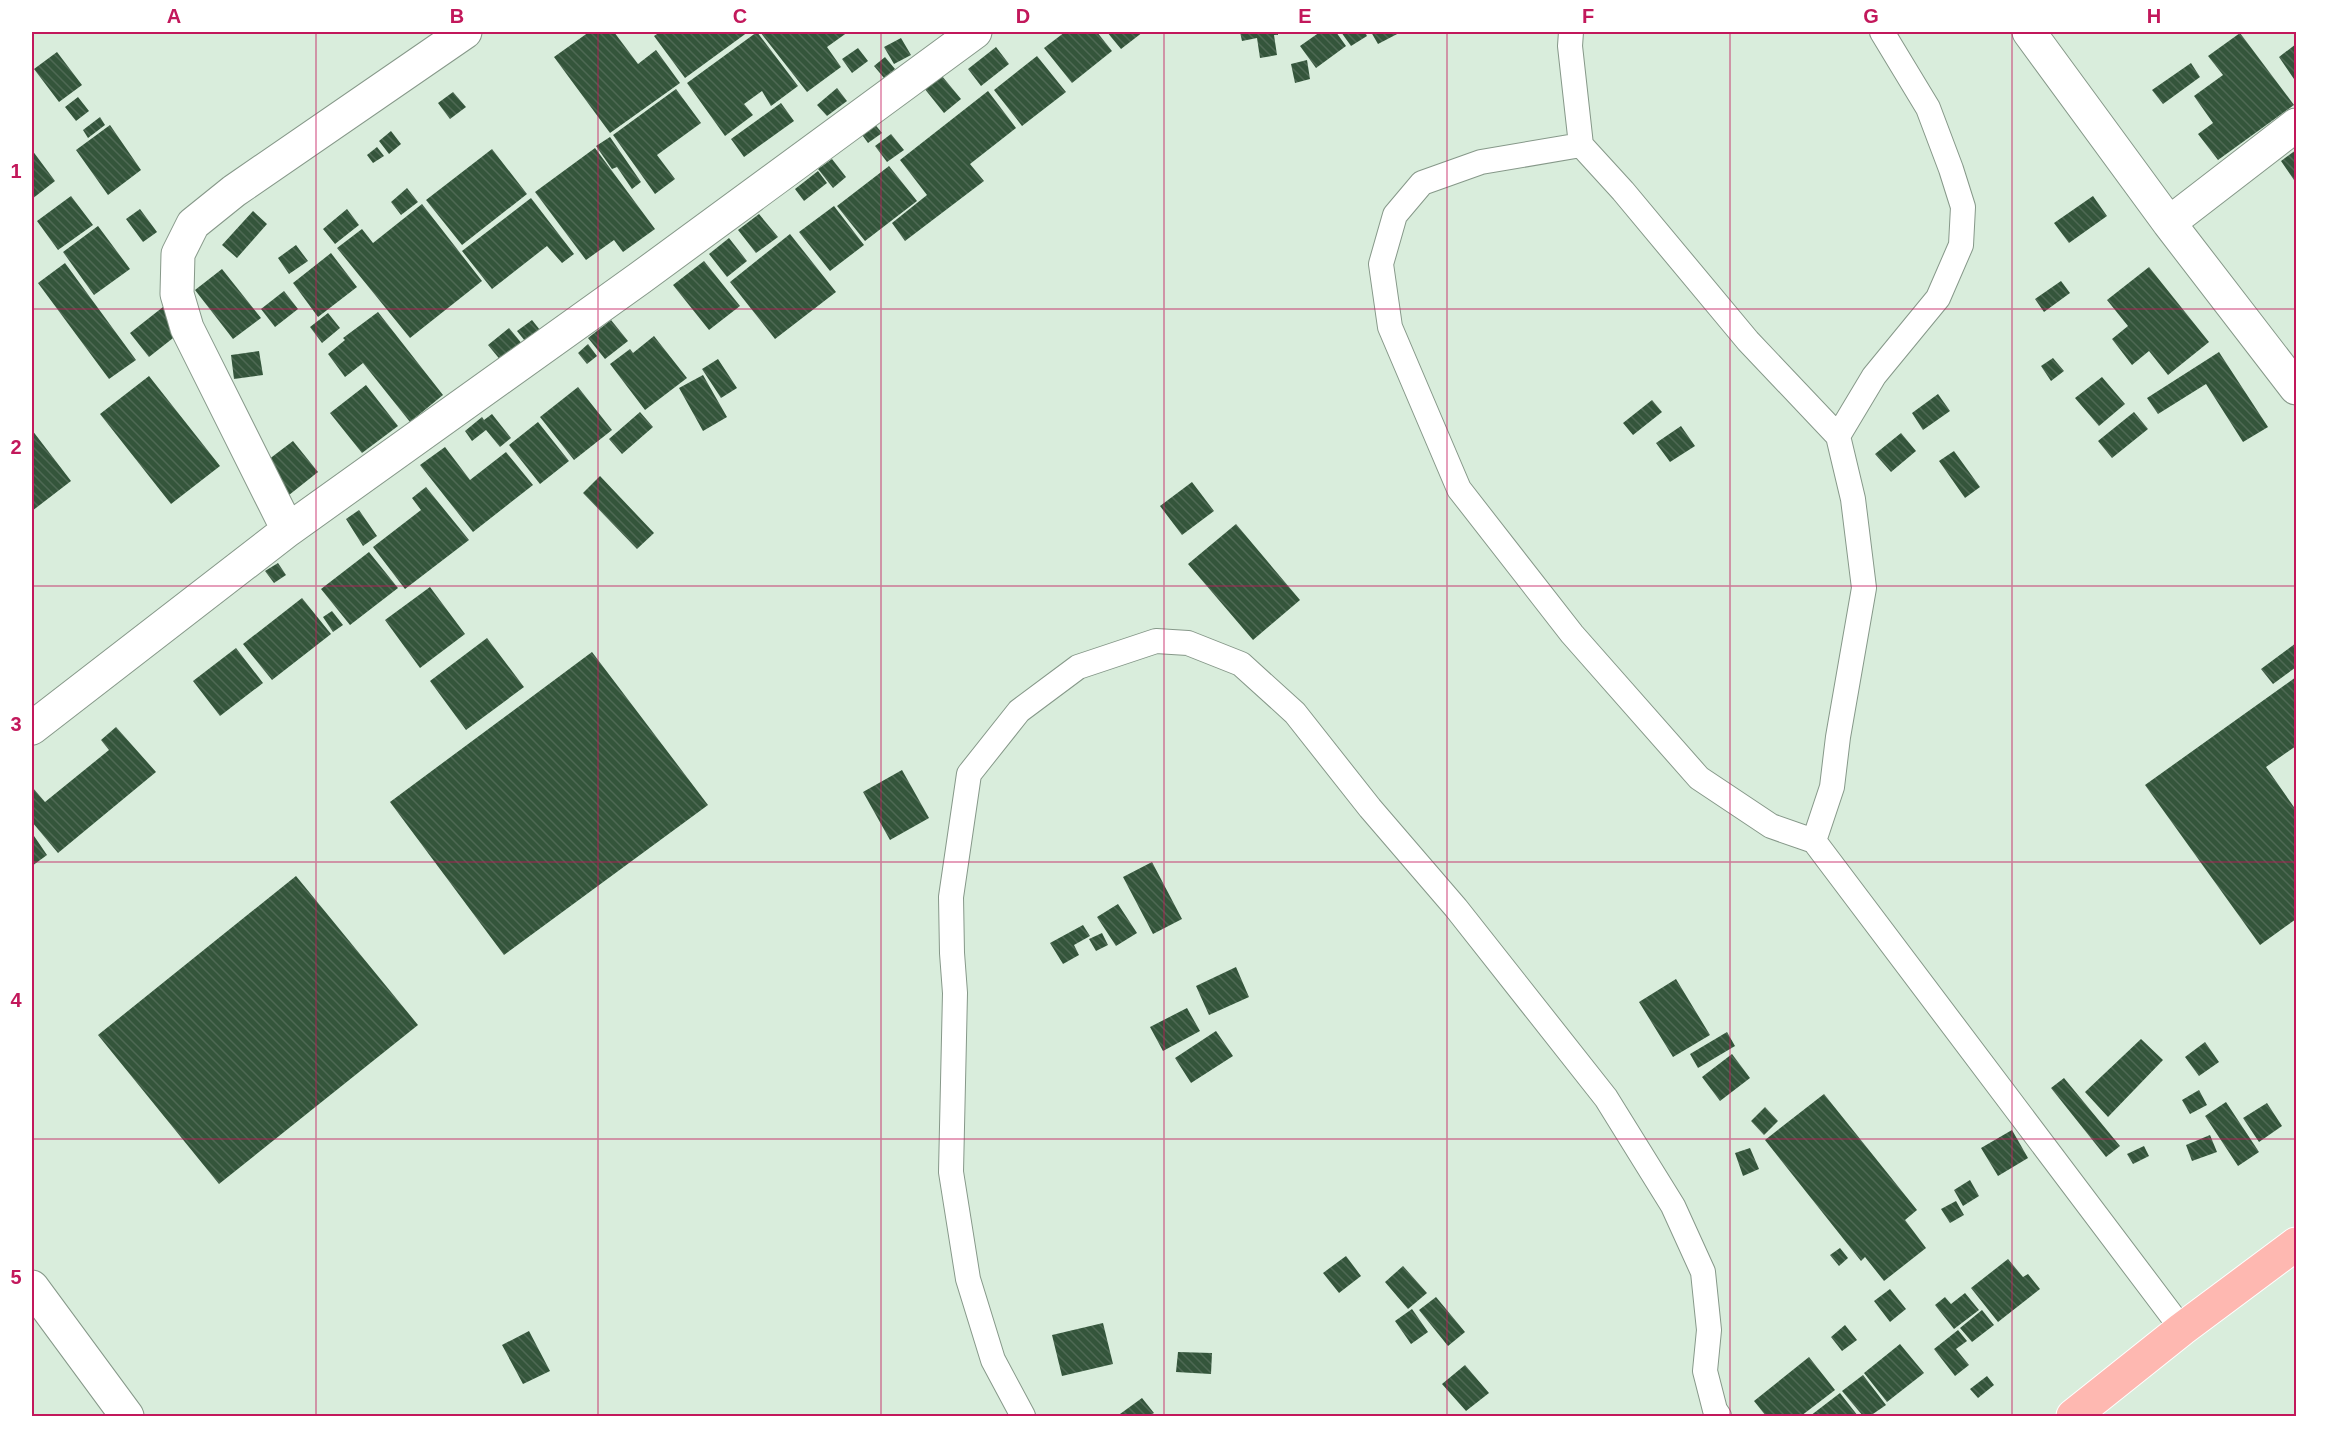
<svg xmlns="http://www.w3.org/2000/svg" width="2328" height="1448" viewBox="0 0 2328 1448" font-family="Arial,sans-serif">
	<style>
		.building { fill: url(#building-back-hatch) }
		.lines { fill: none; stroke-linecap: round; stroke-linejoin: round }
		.lane-casing { stroke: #869889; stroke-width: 26 }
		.street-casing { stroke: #869889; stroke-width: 35 }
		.primary-casing { stroke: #fff; stroke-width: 35 }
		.lane { stroke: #fff; stroke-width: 24 }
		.street { stroke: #fff; stroke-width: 33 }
		.primary { stroke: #feb8b1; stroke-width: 33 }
		.grid { fill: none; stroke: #c2185b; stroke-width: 1.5; stroke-opacity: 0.55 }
		.neatline { fill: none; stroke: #c2185b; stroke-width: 2 }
		.grid-label { font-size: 20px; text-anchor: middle; font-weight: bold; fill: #c2185b }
	</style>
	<defs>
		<pattern id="building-back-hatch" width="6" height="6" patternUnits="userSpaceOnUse" patternTransform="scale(1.5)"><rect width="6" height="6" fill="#34553b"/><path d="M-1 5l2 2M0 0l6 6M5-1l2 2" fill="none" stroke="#4e6954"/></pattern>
	</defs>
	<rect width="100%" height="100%" fill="#d9eddc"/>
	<path class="building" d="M 589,32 L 614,32 L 638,64 L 656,50 L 680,83 L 610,133 L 554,57 Z
		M 660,32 L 748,32 L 685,78 L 654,36 Z
		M 757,32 L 798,86 L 771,106 L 762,91 L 744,104 L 753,115 L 725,136 L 687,83 Z
		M 760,32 L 848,32 L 827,47 L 841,67 L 807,92 Z
		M 1065,32 L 1097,32 L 1112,51 L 1072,83 L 1044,48 Z
		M 1107,32 L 1143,32 L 1121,49 Z
		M 1240,32 L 1278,32 L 1278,35 L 1274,35 L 1277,55 L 1260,58 L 1257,38 L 1242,41 Z
		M 1320,32 L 1336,32 L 1346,46 L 1316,68 L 1300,46 Z
		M 1341,32 L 1365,32 L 1367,36 L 1351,46 Z
		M 1371,32 L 1401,32 L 1378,44 Z
		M 2240,33 L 2294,105 L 2218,160 L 2198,134 L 2213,123 L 2194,96 L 2223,75 L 2208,56 Z
		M 901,38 L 911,55 L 894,64 L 884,47 Z
		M 2296,44 L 2296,82 L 2279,57 Z
		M 996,47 L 1009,64 L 981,86 L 968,69 Z
		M 858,48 L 868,61 L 852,73 L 842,59 Z
		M 57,52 L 82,85 L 59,102 L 34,69 Z
		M 1037,56 L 1066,92 L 1022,126 L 994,90 Z
		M 885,57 L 895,69 L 884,78 L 874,66 Z
		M 1307,60 L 1310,79 L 1295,83 L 1291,64 Z
		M 2191,63 L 2200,77 L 2163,104 L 2152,90 Z
		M 942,76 L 961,99 L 944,113 L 924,88 Z
		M 837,88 L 847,101 L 827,116 L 817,105 Z
		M 676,89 L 701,123 L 657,155 L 675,179 L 655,194 L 613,135 Z
		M 988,91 L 1016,128 L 970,164 L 984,181 L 905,241 L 892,223 L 927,195 L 900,160 Z
		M 453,92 L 466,107 L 450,119 L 438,103 Z
		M 78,97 L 89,111 L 76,121 L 65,107 Z
		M 781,103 L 794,121 L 744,157 L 731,139 Z
		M 100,117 L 105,125 L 88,138 L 83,130 Z
		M 873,122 L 882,133 L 868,143 L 860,132 Z
		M 110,125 L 141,170 L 108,195 L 76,150 Z
		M 391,131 L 401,144 L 389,154 L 379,141 Z
		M 891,134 L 904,150 L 887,162 L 875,146 Z
		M 610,137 L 641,182 L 632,189 L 617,167 L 612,169 L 596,146 Z
		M 377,147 L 384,156 L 373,163 L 367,155 Z
		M 595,148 L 655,229 L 623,252 L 614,240 L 586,260 L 535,192 Z
		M 492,149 L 527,194 L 462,245 L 426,200 Z
		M 32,150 L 55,181 L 32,199 Z
		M 2296,150 L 2296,183 L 2281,161 Z
		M 832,159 L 846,177 L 833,188 L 818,169 Z
		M 889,166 L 917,201 L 865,241 L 837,206 Z
		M 818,171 L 827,183 L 804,201 L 795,189 Z
		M 407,188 L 418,202 L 401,215 L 391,202 Z
		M 71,196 L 93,225 L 58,250 L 37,221 Z
		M 2093,196 L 2107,216 L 2069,243 L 2054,223 Z
		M 531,198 L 574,254 L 562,263 L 547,246 L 492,289 L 462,251 Z
		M 422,204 L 482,281 L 410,338 L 337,248 L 362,229 L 373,243 Z
		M 834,206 L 864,245 L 830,271 L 799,232 Z
		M 140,209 L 157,232 L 143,242 L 126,219 Z
		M 347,209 L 359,225 L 335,244 L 323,229 Z
		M 253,211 L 267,224 L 237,258 L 222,245 Z
		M 759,214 L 778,237 L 756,253 L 738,230 Z
		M 98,226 L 130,269 L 94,295 L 63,252 Z
		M 790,234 L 836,292 L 775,339 L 730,282 Z
		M 729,238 L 747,261 L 727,277 L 709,254 Z
		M 296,245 L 308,261 L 289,274 L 278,258 Z
		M 331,253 L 357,287 L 318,317 L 293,283 Z
		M 704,261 L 740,306 L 709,330 L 673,285 Z
		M 65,263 L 136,360 L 109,379 L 38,283 Z
		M 2149,267 L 2209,342 L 2168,375 L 2149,351 L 2132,365 L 2112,339 L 2128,326 L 2107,300 Z
		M 222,269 L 261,318 L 233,339 L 195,290 Z
		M 2061,281 L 2070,293 L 2044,312 L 2035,299 Z
		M 284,291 L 298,309 L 275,327 L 261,309 Z
		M 163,307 L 182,331 L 149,357 L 130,333 Z
		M 378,312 L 443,395 L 410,422 L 363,363 L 345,377 L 328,354 L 345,340 L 343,338 Z
		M 328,313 L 340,328 L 322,343 L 310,327 Z
		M 532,320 L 540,330 L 525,341 L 517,331 Z
		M 611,320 L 628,341 L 605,359 L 588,338 Z
		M 509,328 L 523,345 L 502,362 L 488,345 Z
		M 654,336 L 687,378 L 645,410 L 610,364 L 630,349 L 633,353 Z
		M 588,344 L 597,356 L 587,364 L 578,353 Z
		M 259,351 L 263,375 L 234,379 L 231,355 Z
		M 2219,352 L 2268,427 L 2243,442 L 2206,384 L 2158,414 L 2147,398 Z
		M 2053,358 L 2064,371 L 2051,381 L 2041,366 Z
		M 718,359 L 737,388 L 721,398 L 702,369 Z
		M 703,375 L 727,417 L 703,431 L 679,388 Z
		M 149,376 L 220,466 L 171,504 L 100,414 Z
		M 2102,377 L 2125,404 L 2099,426 L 2075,398 Z
		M 366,385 L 398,426 L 362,453 L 330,413 Z
		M 578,387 L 612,430 L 574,460 L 540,417 Z
		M 1938,394 L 1950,411 L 1923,430 L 1912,413 Z
		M 1652,400 L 1662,412 L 1633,435 L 1623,423 Z
		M 640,412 L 653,427 L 622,454 L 609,439 Z
		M 2134,412 L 2148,429 L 2112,458 L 2098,441 Z
		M 492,414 L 511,438 L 500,447 L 486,430 L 472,441 L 465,431 L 482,417 L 484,420 Z
		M 538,422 L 569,461 L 540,484 L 509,445 Z
		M 1681,426 L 1695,446 L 1670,462 L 1656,443 Z
		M 32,430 L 71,481 L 32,511 Z
		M 1901,433 L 1916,451 L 1891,472 L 1875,454 Z
		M 293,441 L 318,472 L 289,495 L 264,463 Z
		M 445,447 L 470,480 L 506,452 L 533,485 L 473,532 L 420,465 Z
		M 1954,451 L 1980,487 L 1965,498 L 1939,461 Z
		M 600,476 L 654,533 L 637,549 L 583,493 Z
		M 1192,482 L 1214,511 L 1182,535 L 1160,506 Z
		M 426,487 L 469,540 L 405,589 L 373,547 L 421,510 L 412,498 Z
		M 359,510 L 377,536 L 363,546 L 346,519 Z
		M 1236,524 L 1300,600 L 1253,640 L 1188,564 Z
		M 369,552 L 398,588 L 350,625 L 321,589 Z
		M 278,563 L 286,575 L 274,583 L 265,571 Z
		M 430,587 L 465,634 L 420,668 L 385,620 Z
		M 302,598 L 331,634 L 272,680 L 243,644 Z
		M 332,611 L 343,625 L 333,632 L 323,617 Z
		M 487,638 L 524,687 L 466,730 L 430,681 Z
		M 2296,643 L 2296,667 L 2273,684 L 2261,669 Z
		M 236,648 L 263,683 L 220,716 L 193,681 Z
		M 592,652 L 708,805 L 504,955 L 390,802 Z
		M 2296,677 L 2296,746 L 2266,767 L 2296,810 L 2296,919 L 2260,945 L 2145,785 Z
		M 116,727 L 156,772 L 58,853 L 32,822 L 32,789 L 33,788 L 45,802 L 109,750 L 101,740 Z
		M 902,770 L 929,818 L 890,840 L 863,792 Z
		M 32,833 L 47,855 L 32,866 Z
		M 1152,862 L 1182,919 L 1153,934 L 1123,877 Z
		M 296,876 L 418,1025 L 219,1184 L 98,1035 Z
		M 1118,904 L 1137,933 L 1116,946 L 1097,917 Z
		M 1083,925 L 1090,936 L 1074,945 L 1079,955 L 1063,964 L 1050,943 Z
		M 1102,933 L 1108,945 L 1096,951 L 1089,939 Z
		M 1236,967 L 1249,997 L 1209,1015 L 1196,986 Z
		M 1676,979 L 1710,1035 L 1673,1057 L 1639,1002 Z
		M 1187,1008 L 1200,1031 L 1163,1051 L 1150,1027 Z
		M 1216,1031 L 1233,1056 L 1191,1083 L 1175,1058 Z
		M 1727,1032 L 1735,1046 L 1698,1068 L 1690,1054 Z
		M 2141,1039 L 2163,1060 L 2108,1117 L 2085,1092 Z
		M 2205,1042 L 2219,1062 L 2199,1076 L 2185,1057 Z
		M 1732,1054 L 1750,1078 L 1720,1101 L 1702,1077 Z
		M 2064,1078 L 2120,1146 L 2106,1157 L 2051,1088 Z
		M 2199,1090 L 2207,1105 L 2190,1114 L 2182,1100 Z
		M 1824,1094 L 1917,1210 L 1905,1220 L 1926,1248 L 1884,1281 L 1865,1257 L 1861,1261 L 1765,1140 Z
		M 2226,1102 L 2259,1152 L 2238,1166 L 2205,1116 Z
		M 2267,1103 L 2282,1126 L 2259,1142 L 2243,1118 Z
		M 1765,1107 L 1778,1121 L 1764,1135 L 1751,1121 Z
		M 2012,1130 L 2028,1158 L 1998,1176 L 1981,1148 Z
		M 2210,1135 L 2217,1152 L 2192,1161 L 2186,1145 Z
		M 2144,1146 L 2149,1156 L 2133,1164 L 2127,1154 Z
		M 1750,1148 L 1759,1169 L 1743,1176 L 1735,1153 Z
		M 1970,1180 L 1979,1196 L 1963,1206 L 1954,1190 Z
		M 1956,1201 L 1964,1215 L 1950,1223 L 1941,1209 Z
		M 1840,1248 L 1848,1258 L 1839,1266 L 1830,1255 Z
		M 1346,1256 L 1361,1276 L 1339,1293 L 1323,1273 Z
		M 2008,1259 L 2023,1277 L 2028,1274 L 2040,1289 L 1998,1322 L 1971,1288 Z
		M 1403,1266 L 1427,1293 L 1408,1309 L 1385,1282 Z
		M 1890,1289 L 1906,1309 L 1890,1322 L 1874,1301 Z
		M 1965,1293 L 1979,1310 L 1954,1329 L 1935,1305 L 1945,1297 L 1951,1304 Z
		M 1436,1297 L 1465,1332 L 1448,1346 L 1419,1310 Z
		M 1412,1309 L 1428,1332 L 1411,1344 L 1395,1321 Z
		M 1982,1310 L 1994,1325 L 1972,1342 L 1960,1328 Z
		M 1103,1323 L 1113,1364 L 1062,1376 L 1052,1335 Z
		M 1845,1325 L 1857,1340 L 1842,1351 L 1831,1337 Z
		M 1958,1330 L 1967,1341 L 1956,1349 L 1969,1365 L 1955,1376 L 1934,1349 Z
		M 529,1331 L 550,1371 L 523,1384 L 502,1345 Z
		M 1900,1344 L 1924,1373 L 1887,1402 L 1864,1373 Z
		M 1178,1352 L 1212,1353 L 1211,1374 L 1176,1372 Z
		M 1809,1357 L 1835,1390 L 1801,1416 L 1766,1416 L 1754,1401 Z
		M 1465,1365 L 1489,1393 L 1466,1411 L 1442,1384 Z
		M 1863,1375 L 1886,1405 L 1870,1416 L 1863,1416 L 1842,1391 Z
		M 1987,1376 L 1994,1385 L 1978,1398 L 1970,1389 Z
		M 1840,1393 L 1858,1416 L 1810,1416 Z
		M 1142,1398 L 1154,1413 L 1149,1416 L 1122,1416 L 1120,1414 Z"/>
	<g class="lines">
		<defs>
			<path id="lane" d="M 1571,32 L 1570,46 L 1581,145 L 1623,191 L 1748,341 L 1838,436 L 1853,499 L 1864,588 L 1838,737 L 1832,787 L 1814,841
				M 1581,145 L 1481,162 L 1422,183 L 1395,215 L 1381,264 L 1390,327 L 1459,489 L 1572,634 L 1699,778 L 1771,826 L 1814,841 L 2182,1329
				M 1838,436 L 1874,376 L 1938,298 L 1961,245 L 1963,207 L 1951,169 L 1928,108 L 1882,32
				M 1023,1416 L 993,1360 L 968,1279 L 951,1172 L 955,993 L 952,953 L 951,897 L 969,774 L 1019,711 L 1078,667 L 1156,641 L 1188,643 L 1241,664 L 1295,713 L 1370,808 L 1456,908 L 1606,1098 L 1673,1206 L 1703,1272 L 1709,1330 L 1705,1371 L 1715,1410 L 1719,1416"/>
			<path id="street" d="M 2029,32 L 2169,223 L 2296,388
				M 2169,223 L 2296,125
				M 288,530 L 187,328 L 177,294 L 178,254 L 193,224 L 234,191 L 465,32
				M 32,728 L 288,530 L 640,278 L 975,32
				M 32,1287 L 127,1416"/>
			<path id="primary" d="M 2073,1416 L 2182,1329 L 2296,1244"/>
		</defs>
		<use href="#lane" class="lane-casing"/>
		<use href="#street" class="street-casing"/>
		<use href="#primary" class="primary-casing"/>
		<use href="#lane" class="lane"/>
		<use href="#street" class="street"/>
		<use href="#primary" class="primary"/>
	</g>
	<path class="grid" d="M 316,32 L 316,1416M 598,32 L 598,1416M 881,32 L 881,1416M 1164,32 L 1164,1416M 1447,32 L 1447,1416M 1730,32 L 1730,1416M 2012,32 L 2012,1416M 32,309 L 2296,309M 32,586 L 2296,586M 32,862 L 2296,862M 32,1139 L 2296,1139"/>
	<rect width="2328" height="1448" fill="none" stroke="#ffffff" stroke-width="66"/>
	<rect x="33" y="33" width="2262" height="1382" class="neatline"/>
	<g class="grid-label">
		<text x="174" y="23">A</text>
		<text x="457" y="23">B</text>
		<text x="740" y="23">C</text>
		<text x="1023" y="23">D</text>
		<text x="1305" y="23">E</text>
		<text x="1588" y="23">F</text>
		<text x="1871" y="23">G</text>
		<text x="2154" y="23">H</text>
		<text x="16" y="178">1</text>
		<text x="16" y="454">2</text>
		<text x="16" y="731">3</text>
		<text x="16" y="1007">4</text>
		<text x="16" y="1284">5</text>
	</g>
</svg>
